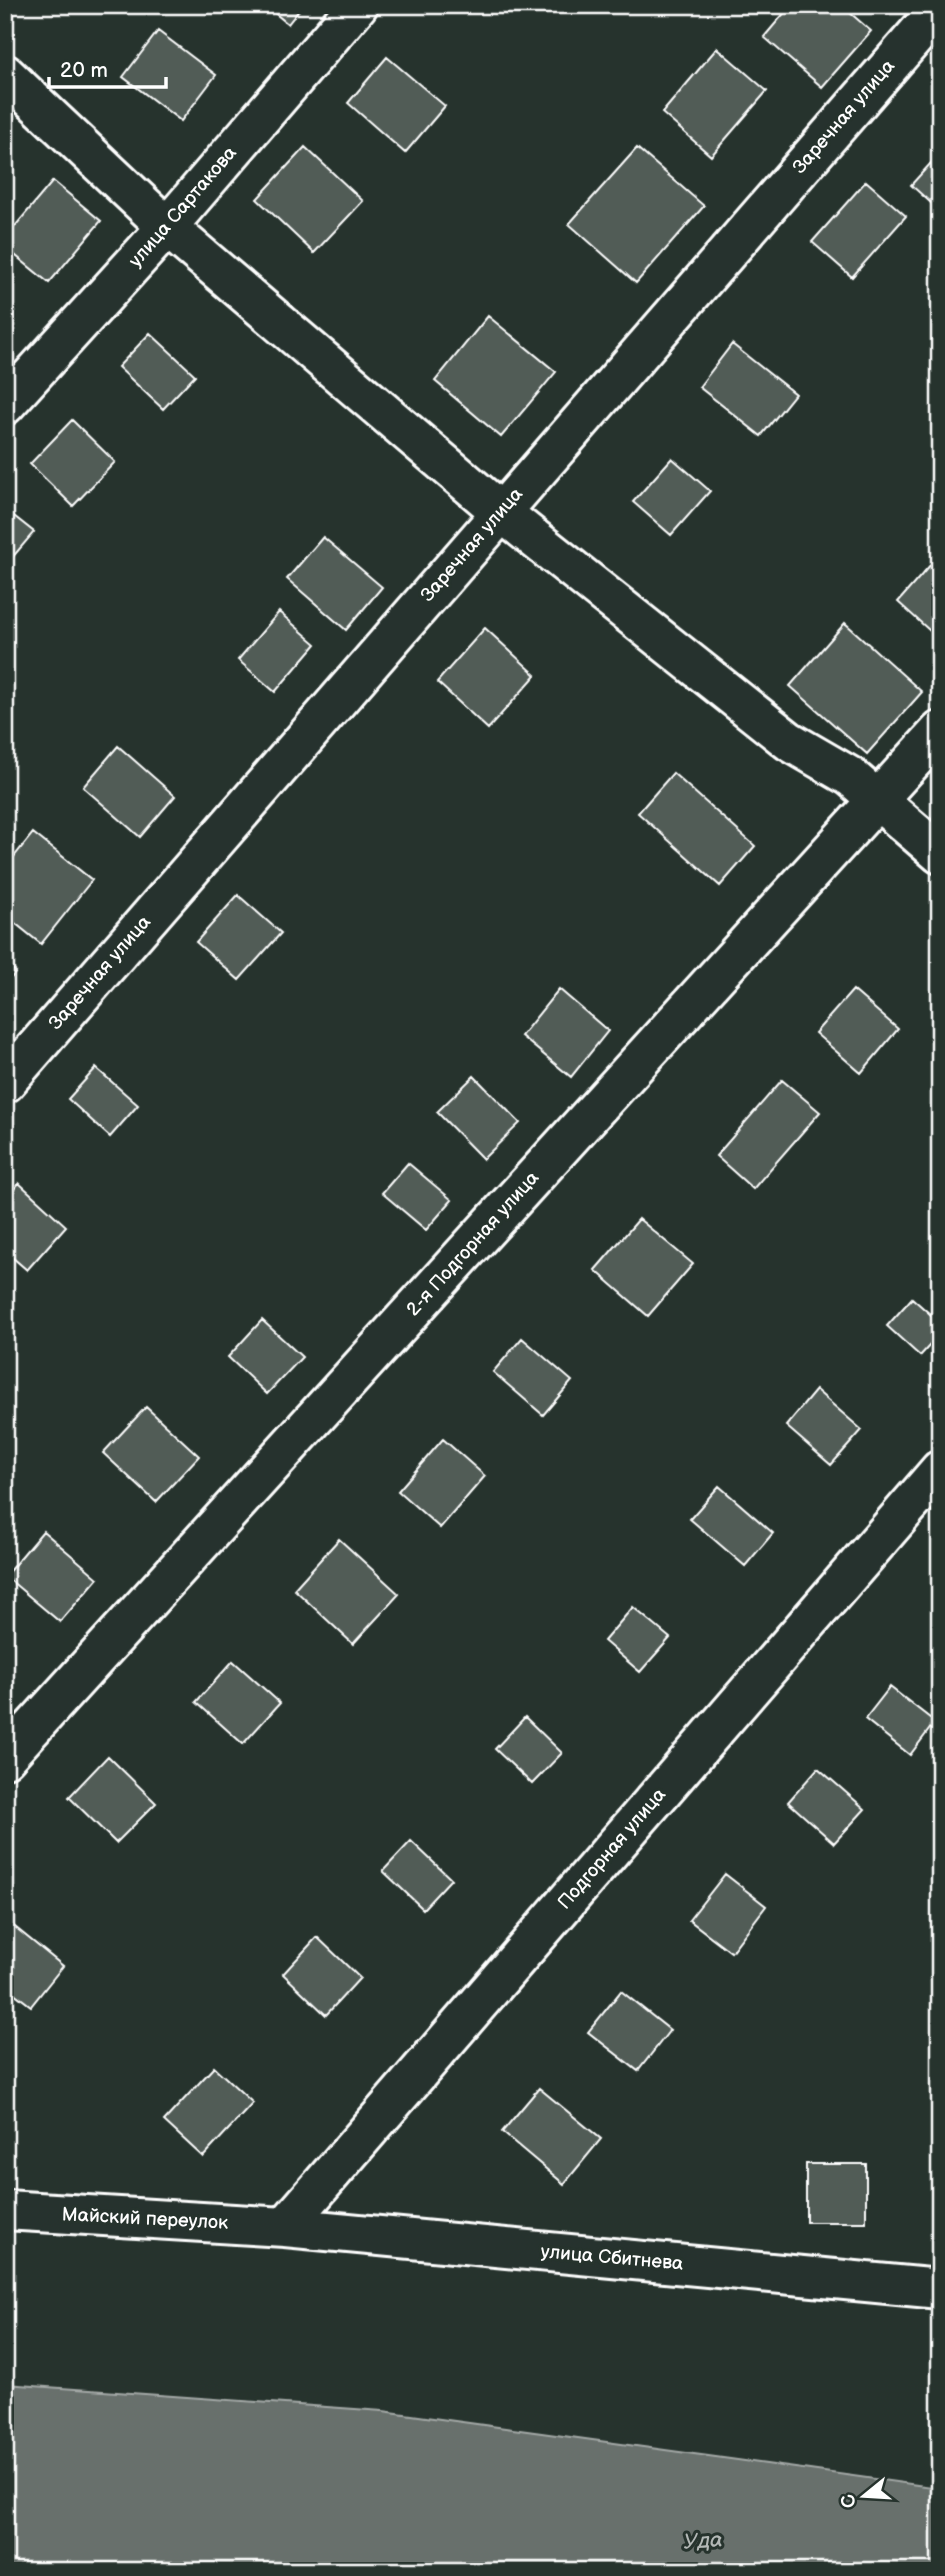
<svg xmlns="http://www.w3.org/2000/svg" width="945" height="2576" viewBox="0 0 945 2576" font-family="'Balsamiq Sans',sans-serif">
	<style>
		.water { fill: #67706c; stroke: #a4a9a7; stroke-width: 2 }
		.building { fill: #515c57; stroke: #fff; stroke-width: 2 }
		.lines { fill: none; stroke-linecap: round; stroke-linejoin: round }
		.street-casing { stroke: #fff; stroke-width: 44 }
		.street { stroke: #26332d; stroke-width: 38 }
		.labels { text-anchor: middle; dominant-baseline: central; stroke-width: 6; stroke-linejoin: round; paint-order: stroke }
		.street-label { font-size: 19px; fill: #fff; stroke: #26332d }
		.water-label { font-size: 21px; font-style: italic; fill: #b3b8b6; stroke: #26332d }
	</style>
	<rect width="100%" height="100%" fill="#26332d"/>
	<filter id="ink" filterUnits="userSpaceOnUse"><feTurbulence type="fractalNoise" baseFrequency=".0143" numOctaves="2"/><feDisplacementMap in="SourceGraphic" scale="14" xChannelSelector="R" yChannelSelector="G"/><feConvolveMatrix kernelMatrix="1 2 1 2 8 2 1 2 1" color-interpolation-filters="sRGB"/></filter>
	<g filter="url(#ink)">
		<path class="water" d="M 5,2384 L 383,2411 L 940,2488 L 940,2571 L 5,2571 Z"/>
		<path class="building" d="M 265,5 L 303,5 L 288,24 Z
			M 791,5 L 841,5 L 871,31 L 822,87 L 764,37 Z
			M 158,31 L 216,75 L 181,121 L 123,77 Z
			M 717,48 L 767,91 L 711,156 L 662,113 Z
			M 387,57 L 445,106 L 405,153 L 348,103 Z
			M 305,147 L 363,201 L 314,253 L 257,199 Z
			M 637,148 L 704,206 L 636,283 L 569,224 Z
			M 940,153 L 940,211 L 911,185 Z
			M 53,181 L 101,221 L 49,283 L 5,247 L 5,238 Z
			M 866,181 L 906,216 L 852,277 L 812,242 Z
			M 488,316 L 556,372 L 501,437 L 435,381 Z
			M 150,333 L 195,375 L 163,409 L 118,367 Z
			M 732,344 L 795,394 L 761,436 L 699,387 Z
			M 72,420 L 115,462 L 73,506 L 30,464 Z
			M 672,458 L 710,491 L 671,535 L 633,502 Z
			M 5,509 L 34,532 L 5,566 Z
			M 323,537 L 382,587 L 346,630 L 287,579 Z
			M 932,563 L 940,570 L 940,640 L 898,602 Z
			M 279,612 L 316,644 L 275,692 L 238,660 Z
			M 845,623 L 922,692 L 867,754 L 790,686 Z
			M 485,628 L 536,675 L 488,729 L 437,682 Z
			M 118,746 L 175,796 L 140,837 L 83,787 Z
			M 673,773 L 755,846 L 720,886 L 638,813 Z
			M 33,833 L 92,880 L 41,944 L 5,915 L 5,868 Z
			M 238,895 L 281,933 L 239,980 L 196,942 Z
			M 5,963 L 16,972 L 5,986 Z
			M 559,989 L 608,1031 L 571,1077 L 521,1036 Z
			M 853,990 L 898,1029 L 861,1073 L 815,1033 Z
			M 96,1068 L 138,1105 L 110,1137 L 68,1099 Z
			M 474,1076 L 520,1123 L 483,1159 L 437,1112 Z
			M 782,1080 L 820,1112 L 753,1189 L 716,1156 Z
			M 408,1163 L 452,1200 L 426,1230 L 382,1193 Z
			M 19,1183 L 66,1226 L 27,1270 L 5,1251 L 5,1199 Z
			M 639,1219 L 693,1264 L 648,1316 L 595,1270 Z
			M 912,1298 L 940,1323 L 940,1334 L 920,1356 L 887,1326 Z
			M 262,1320 L 302,1357 L 267,1394 L 228,1357 Z
			M 522,1338 L 572,1381 L 543,1415 L 493,1372 Z
			M 816,1390 L 862,1430 L 831,1465 L 786,1426 Z
			M 146,1407 L 199,1456 L 156,1502 L 103,1453 Z
			M 443,1439 L 485,1476 L 440,1528 L 398,1491 Z
			M 719,1486 L 773,1533 L 745,1566 L 690,1519 Z
			M 43,1531 L 98,1578 L 60,1622 L 5,1576 Z
			M 339,1539 L 399,1594 L 353,1644 L 294,1589 Z
			M 633,1607 L 670,1638 L 640,1672 L 604,1641 Z
			M 233,1661 L 280,1703 L 243,1744 L 196,1702 Z
			M 890,1687 L 935,1722 L 910,1755 L 865,1719 Z
			M 525,1717 L 562,1753 L 532,1784 L 495,1749 Z
			M 108,1756 L 156,1803 L 116,1843 L 69,1797 Z
			M 818,1768 L 865,1809 L 834,1843 L 788,1802 Z
			M 411,1841 L 451,1879 L 423,1909 L 383,1871 Z
			M 725,1874 L 766,1906 L 731,1952 L 689,1920 Z
			M 5,1919 L 63,1966 L 31,2006 L 5,1986 Z
			M 317,1937 L 360,1978 L 326,2015 L 283,1974 Z
			M 621,1991 L 670,2030 L 638,2071 L 588,2032 Z
			M 214,2067 L 253,2103 L 203,2157 L 164,2121 Z
			M 539,2088 L 601,2139 L 564,2184 L 502,2132 Z
			M 806,2164 L 866,2164 L 866,2222 L 806,2222 Z"/>
		<g class="lines">
			<defs>
				<path id="street" d="M 5,74 L 167,227 L 501,512 L 789,741 L 851,777 L 940,854
					M 5,405 L 167,227 L 358,5
					M 5,1083 L 940,8
					M 5,1758 L 940,731
					M 5,2210 L 285,2227 L 940,2289
					M 285,2227 L 940,1470"/>
			</defs>
			<use href="#street" class="street-casing"/>
			<use href="#street" class="street"/>
		</g>
	</g>
	<g class="labels">
		<g class="street-label">
			<text transform="translate(844 117) rotate(-49)">Заречная улица</text>
			<text transform="translate(183 207) rotate(-49)">улица Сартакова</text>
			<text transform="translate(472 545) rotate(-49)">Заречная улица</text>
			<text transform="translate(100 973) rotate(-49)">Заречная улица</text>
			<text transform="translate(473 1244) rotate(-48)">2-я Подгорная улица</text>
			<text transform="translate(612 1849) rotate(-49)">Подгорная улица</text>
			<text transform="translate(145 2219) rotate(3)">Майский переулок</text>
			<text transform="translate(612 2258) rotate(5)">улица Сбитнева</text>
		</g>
		<g class="water-label">
			<text transform="translate(703 2541) rotate(-4)">Уда</text>
		</g>
	</g>
	<rect width="945" height="2576" fill="none" stroke="#26332d" stroke-width="28"/>
	<rect x="14" y="14" width="917" height="2548" fill="none" stroke="#fff" stroke-width="2.5" filter="url(#ink)"/>
	<g transform="translate(864 2496) rotate(252)" stroke="#26332d" stroke-width="5" paint-order="stroke">
	<path d="M0-5L12 26L0 18L-12 26Z" fill="#ffffff"/>
	<text y="-10" font-size="19" font-weight="bold" text-anchor="middle" fill="#ffffff">С</text>
	</g>
	<path d="M49 77v10h117v-10" fill="none" stroke="#ffffff" stroke-width="3.5"/>
	<text x="60" y="77" font-size="21" fill="#ffffff" stroke="#26332d" stroke-width="5" paint-order="stroke">20 m</text>
</svg>
